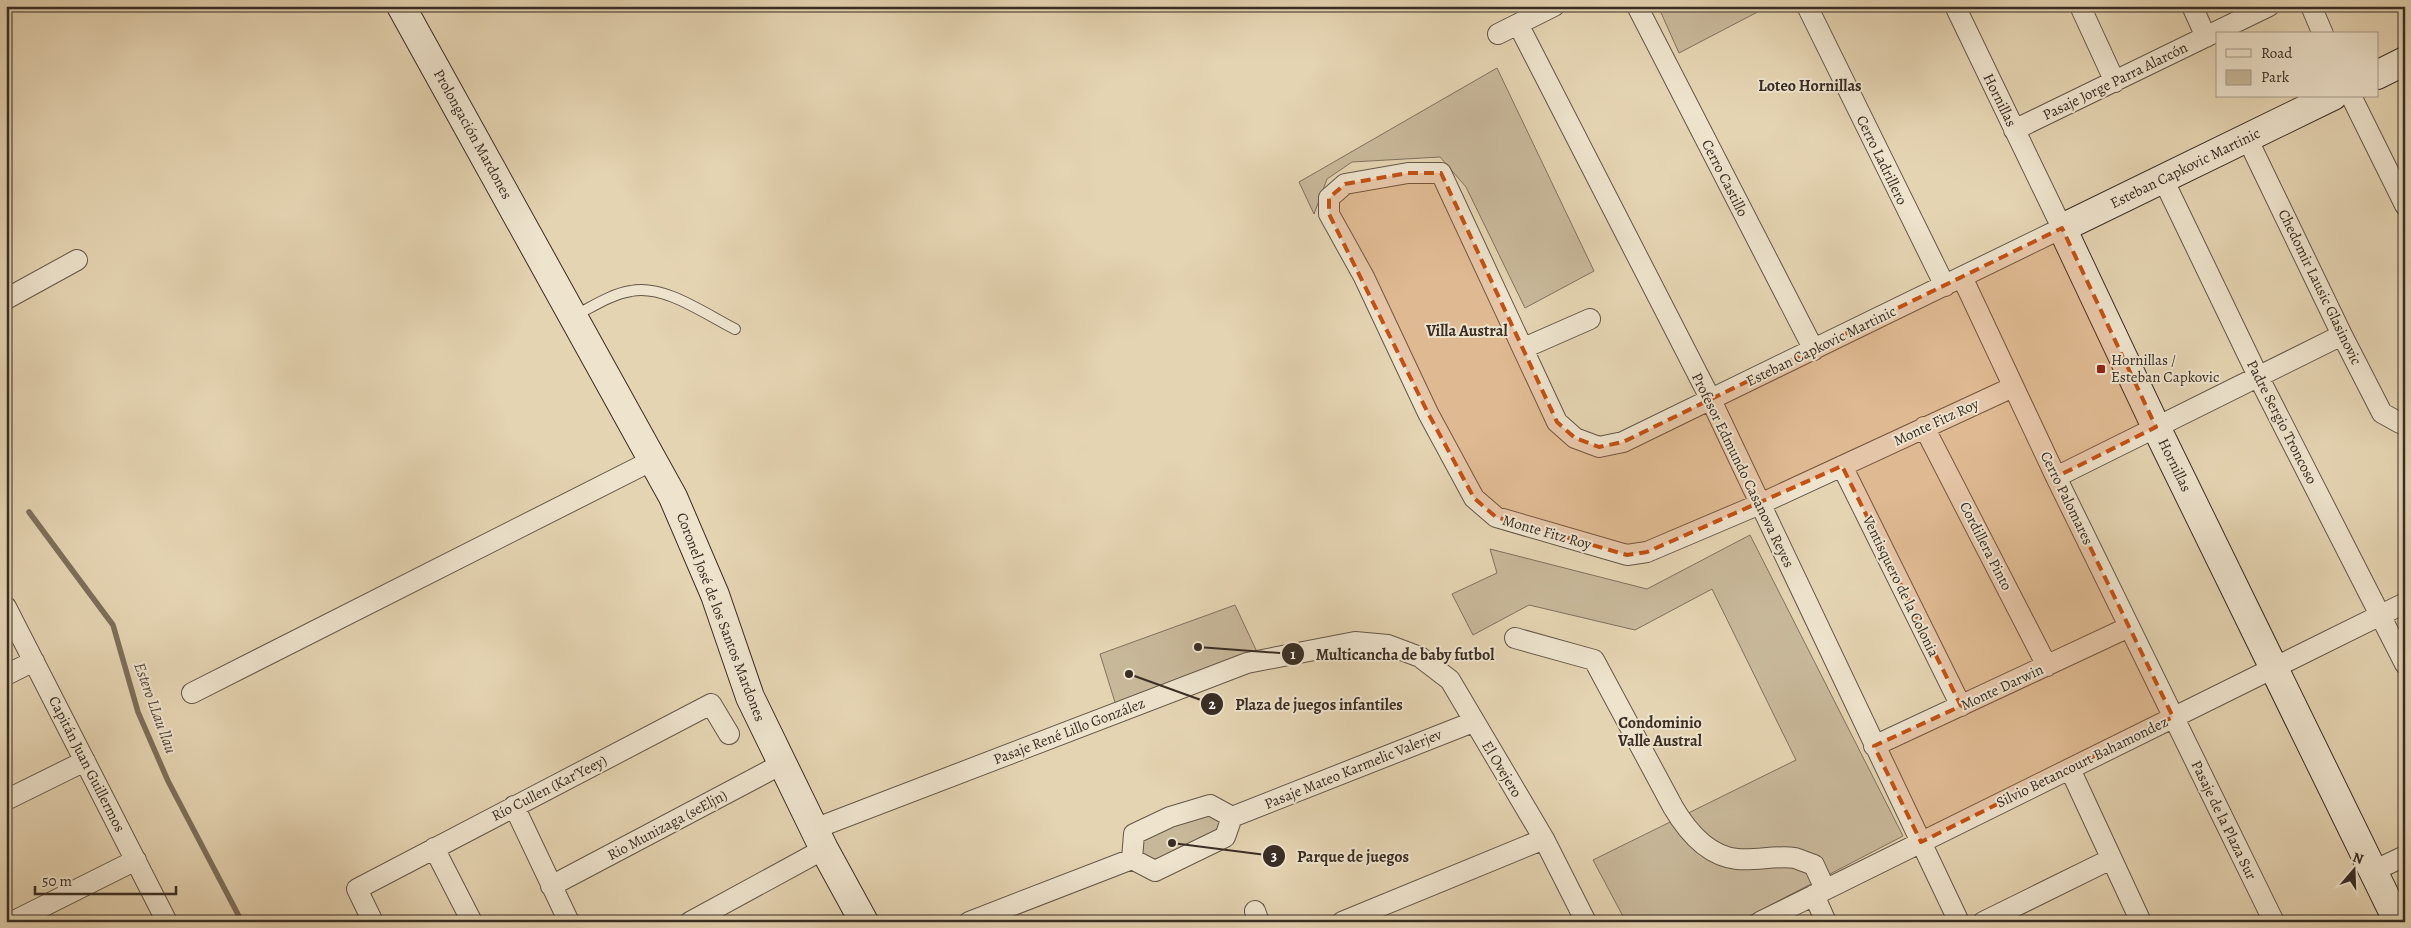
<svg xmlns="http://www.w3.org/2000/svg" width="2411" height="928" viewBox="0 0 2411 928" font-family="Alegreya,serif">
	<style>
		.green { fill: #c8b89a; stroke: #80725f }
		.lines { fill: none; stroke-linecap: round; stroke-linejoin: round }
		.stream { stroke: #7d6f5c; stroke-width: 5.5 }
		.lane-casing { stroke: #645748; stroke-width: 12 }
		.street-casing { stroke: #645748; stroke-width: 22 }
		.secondary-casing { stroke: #392d24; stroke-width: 30 }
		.lane { stroke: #eee3cd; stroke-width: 10 }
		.street { stroke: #eee3cd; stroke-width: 20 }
		.secondary { stroke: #eee3cd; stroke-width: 28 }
		.marked { fill: #c55011; fill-opacity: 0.2; stroke: #c55011; stroke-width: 4; stroke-dasharray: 10 6; stroke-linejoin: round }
		.poi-dot { fill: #8f2418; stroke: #eee3cd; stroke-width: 2 }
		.labels { text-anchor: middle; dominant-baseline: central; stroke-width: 4; stroke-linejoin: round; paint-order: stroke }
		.street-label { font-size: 15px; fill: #392d24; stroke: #eee3cd }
		.poi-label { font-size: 15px; fill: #392d24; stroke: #eee3cd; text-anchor: start }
		.neighbourhood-label { font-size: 16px; font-weight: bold; fill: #392d24; stroke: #eee3cd }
		.water-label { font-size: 16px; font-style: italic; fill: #56483c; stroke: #eee3cd }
		.leader { fill: none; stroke: #392d24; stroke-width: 2 }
		.callout-dot { fill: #392d24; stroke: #eee3cd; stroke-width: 2 }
		.mark-label { font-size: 15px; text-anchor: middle; font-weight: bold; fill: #fff }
		.callout-label { font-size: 16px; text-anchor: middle; font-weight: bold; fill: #392d24; stroke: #eee3cd; stroke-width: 4; stroke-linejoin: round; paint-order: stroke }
	</style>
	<rect width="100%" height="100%" fill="#e5d4b2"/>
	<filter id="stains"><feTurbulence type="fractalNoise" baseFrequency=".004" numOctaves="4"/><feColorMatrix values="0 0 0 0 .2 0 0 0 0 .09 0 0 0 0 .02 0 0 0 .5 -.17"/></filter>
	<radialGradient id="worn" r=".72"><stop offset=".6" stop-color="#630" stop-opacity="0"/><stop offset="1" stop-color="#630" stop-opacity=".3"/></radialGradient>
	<path class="green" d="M 1658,6 L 1769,6 L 1679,53 Z
		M 1497,68 L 1594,271 L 1525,308 L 1466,187 L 1440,157 L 1352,162 L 1327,179 L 1314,214 L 1299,182 Z
		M 1750,535 L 1903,836 L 1738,922 L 1626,922 L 1593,860 L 1796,760 L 1712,589 L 1635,630 L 1529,605 L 1473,635 L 1452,594 L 1497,573 L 1490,549 L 1647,589 Z
		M 1235,605 L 1258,654 L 1118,712 L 1100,654 Z
		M 1203,811 L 1220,821 L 1222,829 L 1155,863 L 1148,861 L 1139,849 L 1143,837 Z"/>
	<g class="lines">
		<path class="stream" d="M 29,512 L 113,625 L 138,712 L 168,781 L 242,922"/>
		<defs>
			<path id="lane" d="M 574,316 C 592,307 611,294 631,291 C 664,284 705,314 735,329"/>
			<path id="street" d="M 1637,6 L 1814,350
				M 1807,6 L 1945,286
				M 1955,6 L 2062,228 L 1623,442 L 1599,447 L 1575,438 L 1557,422 L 1441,173 L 1408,173 L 1345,184 L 1329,198 L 1329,214 L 1364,277 L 1428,413 L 1474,498 L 1496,517 L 1627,555 L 1647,552 L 1760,504 L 2013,387
				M 2080,6 L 2115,82
				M 2192,6 L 2206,37
				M 2311,6 L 2323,34
				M 1518,24 L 1711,400 L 1959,922
				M 1498,34 L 1554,6
				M 2351,96 L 2405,205
				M 2014,130 L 2269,6
				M 2247,138 L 2342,335 L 2382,413 L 2400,423 L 2405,424
				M 2163,179 L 2258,376 L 2405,664
				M 1962,277 L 2056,477 L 2274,922
				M 6,299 L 77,260
				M 1524,348 L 1590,319
				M 1924,427 L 2047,666
				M 1842,466 L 1961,706
				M 2056,477 L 2342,335
				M 6,607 L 167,922
				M 1515,638 L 1594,660 L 1673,807 C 1687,831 1708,856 1737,859 C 1756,861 1777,855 1795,858 C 1801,860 1808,863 1814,865 L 1825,889
				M 6,675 L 34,661
				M 192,693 L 653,460
				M 1874,746 L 2129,627
				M 2070,769 L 2141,922
				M 6,800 L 85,761
				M 514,806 L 569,922
				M 1232,817 L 1225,837 L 1155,871 L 1132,859 L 1134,834 L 1170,817 L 1210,805 L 1232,817 L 1473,722
				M 814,829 L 1247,663 L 1355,642 L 1388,645 L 1420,657 L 1450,680 L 1544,839 L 1586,922
				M 434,848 L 472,922
				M 2373,871 L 2405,856
				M 551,886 L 782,764
				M 1814,895 L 1826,922
				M 1255,911 L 1259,922
				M 12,922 L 136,860
				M 373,922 L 357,889 L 711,704 L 729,734
				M 690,922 L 824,849
				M 969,922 L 1132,859
				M 1342,922 L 1544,839
				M 1760,922 L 2405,603
				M 1983,922 L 2111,859"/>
			<path id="secondary" d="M 401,6 L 673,497 L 715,595 L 750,697 L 824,849 L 864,922
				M 2377,75 L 2405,61
				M 2333,96 L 2062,228 L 2156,427 L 2398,922"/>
		</defs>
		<use href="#lane" class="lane-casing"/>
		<use href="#street" class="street-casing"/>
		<use href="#secondary" class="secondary-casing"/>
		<use href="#lane" class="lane"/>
		<use href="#street" class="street"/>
		<use href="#secondary" class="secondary"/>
	</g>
	<path class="marked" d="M 1408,173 L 1441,173 L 1557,422 L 1575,438 L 1599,447 L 1623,442 L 2062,228 L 2156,427 L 2056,477 L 2173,717 L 1921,842 L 1874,746 L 1961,706 L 1842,466 L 1647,552 L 1627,555 L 1496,517 L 1474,498 L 1428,413 L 1329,214 L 1329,198 L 1345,184 Z"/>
	<rect class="poi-dot" x="2096" y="364" width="10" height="10" rx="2.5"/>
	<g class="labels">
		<g class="street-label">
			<text transform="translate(2115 81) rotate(-26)">Pasaje Jorge Parra Alarcón</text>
			<text transform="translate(2000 100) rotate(64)">Hornillas</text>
			<text transform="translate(473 134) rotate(61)">Prolongación Mardones</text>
			<text transform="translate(1882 160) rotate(64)">Cerro Ladrillero</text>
			<text transform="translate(2185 168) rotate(-26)">Esteban Capkovic Martinic</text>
			<text transform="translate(1725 178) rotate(63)">Cerro Castillo</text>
			<text transform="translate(2320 287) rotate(64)">Chedomir Lausic Glasinovic</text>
			<text transform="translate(1821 346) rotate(-26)">Esteban Capkovic Martinic</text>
			<text transform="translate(1936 422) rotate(-25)">Monte Fitz Roy</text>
			<text transform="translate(2282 422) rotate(63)">Padre Sergio Troncoso</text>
			<text transform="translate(2175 465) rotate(64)">Hornillas</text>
			<text transform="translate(1743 470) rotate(64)">Profesor Edmundo Casanova Reyes</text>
			<text transform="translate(2067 498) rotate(64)">Cerro Palomares</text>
			<text transform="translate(1547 532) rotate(16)">Monte Fitz Roy</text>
			<text transform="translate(1986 546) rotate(63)">Cordillera Pinto</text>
			<text transform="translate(1901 586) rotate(64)">Ventisquero de la Colonia</text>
			<text transform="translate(721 617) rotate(69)">Coronel José de los Santos Mardones</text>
			<text transform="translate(2002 687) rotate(-25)">Monte Darwin</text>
			<text transform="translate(1069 731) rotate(-21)">Pasaje René Lillo González</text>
			<text transform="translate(2082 762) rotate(-26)">Silvio Betancourt Bahamondez</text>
			<text transform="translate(87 764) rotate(63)">Capitán Juan Guillermos</text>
			<text transform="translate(1353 769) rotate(-22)">Pasaje Mateo Karmelic Valerjev</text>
			<text transform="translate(1502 769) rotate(59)">El Ovejero</text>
			<text transform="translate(549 788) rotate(-27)">Río Cullen (Kar'Yeey)</text>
			<text transform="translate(2224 820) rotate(64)">Pasaje de la Plaza Sur</text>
			<text transform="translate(667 825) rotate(-28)">Rio Munizaga (seEljn)</text>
		</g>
		<g class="poi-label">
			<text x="2111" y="360">Hornillas /<tspan x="2111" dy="17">Esteban Capkovic</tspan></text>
		</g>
		<g class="neighbourhood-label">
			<text x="1810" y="86">Loteo Hornillas</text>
			<text x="1467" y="331">Villa Austral</text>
			<text x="1660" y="723">Condominio<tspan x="1660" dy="18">Valle Austral</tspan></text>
		</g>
		<g class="water-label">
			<text transform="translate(155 708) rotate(70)">Estero LLau llau</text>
		</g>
	</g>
	<path class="leader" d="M1198 647L1293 654M1129 674L1212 704M1172 843L1274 856"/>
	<g class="callout-dot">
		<circle cx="1198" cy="647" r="5"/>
		<circle cx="1129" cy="674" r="5"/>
		<circle cx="1172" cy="843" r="5"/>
		<circle cx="1293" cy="654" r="12"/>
		<circle cx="1212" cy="704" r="12"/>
		<circle cx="1274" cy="856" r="12"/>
	</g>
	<g class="mark-label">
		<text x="1293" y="659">1</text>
		<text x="1212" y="709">2</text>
		<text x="1274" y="861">3</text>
	</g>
	<g class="callout-label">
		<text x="1405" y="660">Multicancha de baby futbol</text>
		<text x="1319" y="710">Plaza de juegos infantiles</text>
		<text x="1353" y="862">Parque de juegos</text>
	</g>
	<rect width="2411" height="928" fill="none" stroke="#e5d4b2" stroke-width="25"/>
	<rect x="8" y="8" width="2396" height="913" fill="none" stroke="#392d24" stroke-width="2.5"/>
	<rect x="12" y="12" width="2386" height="903" fill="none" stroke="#392d24"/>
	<rect x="2216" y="32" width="162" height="65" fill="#eee3cd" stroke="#a69a89"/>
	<rect x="2226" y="49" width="25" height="8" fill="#eee3cd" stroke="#a69a89"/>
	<text x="2261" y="58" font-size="15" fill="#392d24">Road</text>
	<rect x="2226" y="70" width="25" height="15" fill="#c8b89a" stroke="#a69a89"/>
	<text x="2261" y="82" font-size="15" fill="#392d24">Park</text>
	<g transform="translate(2354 870) rotate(19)" stroke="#eee3cd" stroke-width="4" paint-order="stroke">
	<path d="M0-4L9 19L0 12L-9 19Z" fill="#392d24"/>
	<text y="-8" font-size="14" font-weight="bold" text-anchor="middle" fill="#392d24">N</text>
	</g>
	<path d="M35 886v8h141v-8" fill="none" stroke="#392d24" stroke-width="2.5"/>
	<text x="42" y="886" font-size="15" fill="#392d24" stroke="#eee3cd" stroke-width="4" paint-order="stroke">50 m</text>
	<rect width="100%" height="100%" filter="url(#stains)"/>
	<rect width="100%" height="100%" fill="url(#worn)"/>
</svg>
